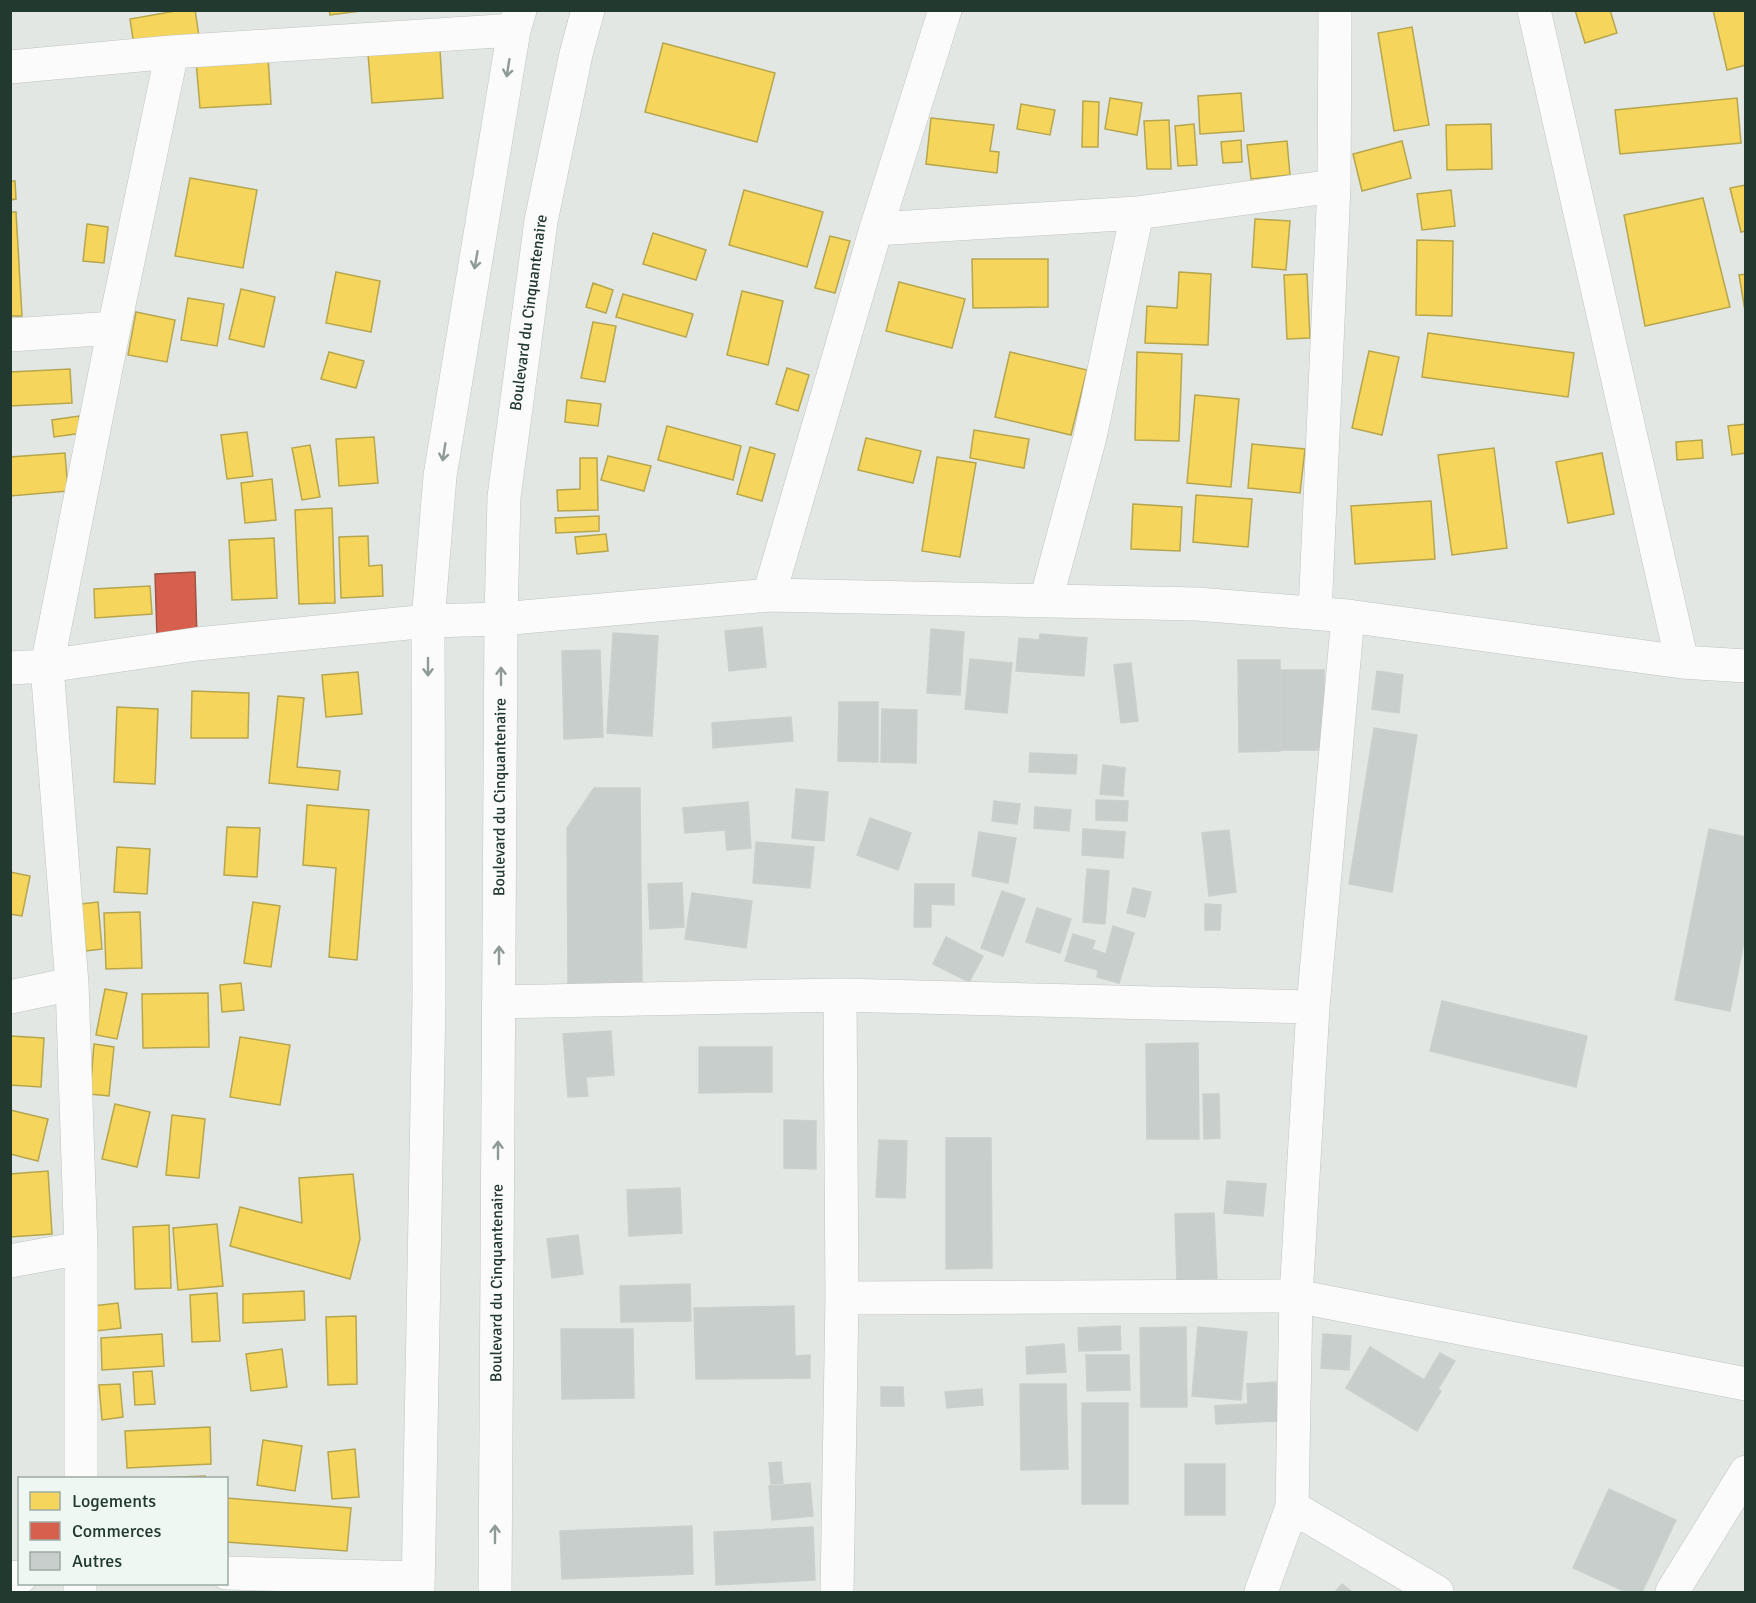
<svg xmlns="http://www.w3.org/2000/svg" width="1756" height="1603" viewBox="0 0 1756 1603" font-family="Signika,sans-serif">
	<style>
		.homes { fill: #f6d55c; stroke: #b6a64e; stroke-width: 1.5 }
		.shops { fill: #d6604d; stroke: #a05444; stroke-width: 1.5 }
		.building { fill: #c8cecb; stroke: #cbd0cd; stroke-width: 1.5 }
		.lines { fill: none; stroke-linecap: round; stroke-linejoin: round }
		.street-casing { stroke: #bfc4c1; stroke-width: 34 }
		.secondary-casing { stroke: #bec5c1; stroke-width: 34 }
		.street { stroke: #fbfbfb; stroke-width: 33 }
		.secondary { stroke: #fbfbfb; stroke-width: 33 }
		.oneway { stroke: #8e9a95 }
		.labels { text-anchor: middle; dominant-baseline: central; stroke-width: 6; stroke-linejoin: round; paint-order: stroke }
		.street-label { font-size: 16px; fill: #21392f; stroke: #eff7f2 }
	</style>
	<rect width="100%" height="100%" fill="#e2e7e4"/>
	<path class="homes" d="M 181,10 L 195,10 L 199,36 L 134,46 L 130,19 Z
		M 329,10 L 360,10 L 360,11 L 330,15 Z
		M 1575,10 L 1610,10 L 1617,33 L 1585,43 Z
		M 1713,10 L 1746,10 L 1746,65 L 1727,70 Z
		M 1412,27 L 1429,125 L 1394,131 L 1378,33 Z
		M 663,43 L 775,73 L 757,142 L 645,112 Z
		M 440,50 L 443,98 L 372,103 L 368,54 Z
		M 268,57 L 271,104 L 200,108 L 196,61 Z
		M 1241,93 L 1244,131 L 1200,134 L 1198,96 Z
		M 1110,98 L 1142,103 L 1137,135 L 1105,129 Z
		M 1737,98 L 1741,143 L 1620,154 L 1615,110 Z
		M 1083,101 L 1099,102 L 1098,147 L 1082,147 Z
		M 1021,104 L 1055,110 L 1050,135 L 1017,129 Z
		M 931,118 L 994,125 L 990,151 L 999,152 L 997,173 L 926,164 Z
		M 1169,120 L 1171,169 L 1147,169 L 1144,121 Z
		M 1194,124 L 1197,165 L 1178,166 L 1175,126 Z
		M 1491,124 L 1492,169 L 1447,170 L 1446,125 Z
		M 1241,140 L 1242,162 L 1223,163 L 1221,142 Z
		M 1287,141 L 1290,175 L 1251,179 L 1247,145 Z
		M 1402,141 L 1411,178 L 1362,191 L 1353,154 Z
		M 190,178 L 257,190 L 243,268 L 175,256 Z
		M 10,181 L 15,181 L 16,199 L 10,200 Z
		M 1746,185 L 1746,231 L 1741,232 L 1730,188 Z
		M 744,190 L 823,212 L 807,267 L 729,245 Z
		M 1451,190 L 1455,226 L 1422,230 L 1417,194 Z
		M 1703,198 L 1730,307 L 1645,326 L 1624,215 Z
		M 10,212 L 16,212 L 22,316 L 10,316 Z
		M 1255,219 L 1290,221 L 1286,270 L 1252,267 Z
		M 87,224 L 108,227 L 104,263 L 83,261 Z
		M 653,233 L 706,250 L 696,280 L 643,264 Z
		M 830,236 L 850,241 L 835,293 L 815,288 Z
		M 1417,240 L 1453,241 L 1452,316 L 1416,315 Z
		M 972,259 L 1048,259 L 1048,307 L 973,308 Z
		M 336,272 L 380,281 L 371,332 L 326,323 Z
		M 1179,272 L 1211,274 L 1208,345 L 1145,343 L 1147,306 L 1177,308 Z
		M 1307,274 L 1310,338 L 1287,339 L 1284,275 Z
		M 1746,274 L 1746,317 L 1739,275 Z
		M 899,282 L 965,299 L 952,348 L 886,331 Z
		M 593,283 L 613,290 L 606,313 L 586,307 Z
		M 241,289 L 275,297 L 264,347 L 229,339 Z
		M 742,291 L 783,301 L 768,365 L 727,355 Z
		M 623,294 L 693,314 L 686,337 L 616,317 Z
		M 188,298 L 224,304 L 217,346 L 181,340 Z
		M 136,312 L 175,320 L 167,362 L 128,355 Z
		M 593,322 L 616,326 L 605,382 L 581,378 Z
		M 1428,333 L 1574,353 L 1568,397 L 1422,377 Z
		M 1369,351 L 1399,357 L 1382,435 L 1352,428 Z
		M 329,352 L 364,361 L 356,388 L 321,379 Z
		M 1010,352 L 1087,370 L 1071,435 L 995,417 Z
		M 1137,352 L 1182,354 L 1179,441 L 1135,440 Z
		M 787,368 L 809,375 L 798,411 L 776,404 Z
		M 70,369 L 72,403 L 10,406 L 10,372 Z
		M 1195,395 L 1239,399 L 1231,487 L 1187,483 Z
		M 567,400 L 601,404 L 598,426 L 565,422 Z
		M 79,416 L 82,433 L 54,437 L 52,420 Z
		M 1746,424 L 1746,453 L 1732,455 L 1728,426 Z
		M 667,426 L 741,446 L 733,480 L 658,460 Z
		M 974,430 L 1029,439 L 1024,468 L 970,458 Z
		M 247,432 L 253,476 L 227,479 L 221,435 Z
		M 374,437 L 378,483 L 339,486 L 336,439 Z
		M 866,438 L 921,451 L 913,483 L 858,470 Z
		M 1702,440 L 1703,458 L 1677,460 L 1676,442 Z
		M 1252,444 L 1305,449 L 1300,493 L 1248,488 Z
		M 310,445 L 320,497 L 302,500 L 292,448 Z
		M 750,447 L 775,454 L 762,501 L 737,494 Z
		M 1494,448 L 1507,548 L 1452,555 L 1438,455 Z
		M 65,453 L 68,491 L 10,496 L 10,457 Z
		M 1602,453 L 1614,514 L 1568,523 L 1556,462 Z
		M 608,456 L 651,466 L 644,491 L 601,480 Z
		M 937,457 L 976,463 L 960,557 L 922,551 Z
		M 580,458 L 597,458 L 598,510 L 558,511 L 557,490 L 580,489 Z
		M 272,479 L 276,520 L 245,523 L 241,483 Z
		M 1196,495 L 1252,499 L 1248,547 L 1193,542 Z
		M 1431,501 L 1435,559 L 1355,564 L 1351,506 Z
		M 1133,504 L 1182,507 L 1180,551 L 1131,549 Z
		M 332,508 L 335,603 L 299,604 L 295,510 Z
		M 599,516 L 599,531 L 556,533 L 555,518 Z
		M 606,534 L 608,551 L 577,554 L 575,537 Z
		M 368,536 L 369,566 L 382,565 L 383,596 L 341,598 L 339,537 Z
		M 274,538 L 277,598 L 232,600 L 229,540 Z
		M 150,586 L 152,614 L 95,618 L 94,589 Z
		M 358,672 L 362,714 L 326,717 L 322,675 Z
		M 192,691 L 249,693 L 248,738 L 191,738 Z
		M 278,696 L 304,698 L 297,767 L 340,771 L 338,790 L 269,783 Z
		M 117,707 L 158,709 L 155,784 L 114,782 Z
		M 307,805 L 369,810 L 357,960 L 329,957 L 336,868 L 303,865 Z
		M 227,827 L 260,828 L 257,877 L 224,875 Z
		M 117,847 L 150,849 L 147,894 L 114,892 Z
		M 10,872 L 30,876 L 22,916 L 10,914 Z
		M 98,902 L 102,949 L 86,951 L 81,904 Z
		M 253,902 L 280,906 L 271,967 L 244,963 Z
		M 140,912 L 142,968 L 106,969 L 104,913 Z
		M 241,983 L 244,1010 L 222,1012 L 220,985 Z
		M 105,989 L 127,993 L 117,1039 L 96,1035 Z
		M 208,993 L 209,1047 L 143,1048 L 142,994 Z
		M 10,1036 L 44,1038 L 41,1087 L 10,1085 Z
		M 240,1037 L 290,1045 L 280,1105 L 230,1097 Z
		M 94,1044 L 114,1047 L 109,1096 L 90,1094 Z
		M 115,1104 L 150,1112 L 137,1167 L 102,1159 Z
		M 10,1110 L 48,1119 L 38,1161 L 10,1154 Z
		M 172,1115 L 205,1119 L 199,1178 L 166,1175 Z
		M 48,1171 L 52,1234 L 10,1237 L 10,1174 Z
		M 353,1174 L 360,1239 L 350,1279 L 230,1246 L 240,1207 L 302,1223 L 299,1178 Z
		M 217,1224 L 223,1286 L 178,1290 L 173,1228 Z
		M 169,1225 L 171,1288 L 135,1289 L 133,1227 Z
		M 304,1291 L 305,1320 L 243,1323 L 243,1294 Z
		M 217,1293 L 220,1341 L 192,1342 L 190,1295 Z
		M 118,1303 L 121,1328 L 96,1331 L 93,1306 Z
		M 356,1316 L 357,1384 L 328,1385 L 326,1317 Z
		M 162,1334 L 164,1366 L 102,1370 L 101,1338 Z
		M 282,1349 L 287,1387 L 251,1391 L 246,1354 Z
		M 152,1371 L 155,1404 L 135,1405 L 133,1372 Z
		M 120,1384 L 123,1417 L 102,1420 L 99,1385 Z
		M 210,1427 L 211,1464 L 127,1468 L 125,1431 Z
		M 263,1440 L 302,1446 L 295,1491 L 257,1485 Z
		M 355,1449 L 359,1497 L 332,1499 L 328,1452 Z
		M 205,1476 L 205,1478 L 153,1478 Z
		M 226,1498 L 351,1508 L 347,1551 L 226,1542 Z"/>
	<path class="shops" d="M 195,572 L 197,637 L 157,638 L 155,574 Z"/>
	<path class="building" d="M 762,627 L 766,667 L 729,671 L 725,631 Z
		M 931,629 L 964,632 L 960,695 L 927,693 Z
		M 613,633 L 658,636 L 652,736 L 607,733 Z
		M 1040,634 L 1087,638 L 1084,676 L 1016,671 L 1019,638 L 1039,640 Z
		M 600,650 L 603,737 L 564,739 L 562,651 Z
		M 970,659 L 1012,663 L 1007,713 L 965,709 Z
		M 1238,660 L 1280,660 L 1280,751 L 1239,752 Z
		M 1131,663 L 1138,721 L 1121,723 L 1114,665 Z
		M 1281,670 L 1324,670 L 1324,750 L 1281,750 Z
		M 1377,671 L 1403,675 L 1399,713 L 1372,709 Z
		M 839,702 L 878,702 L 878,762 L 838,761 Z
		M 882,709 L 917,710 L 916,763 L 881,762 Z
		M 791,717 L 793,741 L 713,748 L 712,723 Z
		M 1374,728 L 1417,735 L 1392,892 L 1349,884 Z
		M 1030,753 L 1077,755 L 1076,774 L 1029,772 Z
		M 1103,765 L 1125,768 L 1123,796 L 1100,794 Z
		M 594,788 L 640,788 L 642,982 L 568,983 L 567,828 Z
		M 796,789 L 828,792 L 824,841 L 792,838 Z
		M 1096,800 L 1128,801 L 1127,821 L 1096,820 Z
		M 994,801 L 1020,804 L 1017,824 L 992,821 Z
		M 748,802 L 751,848 L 727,850 L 725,830 L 685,833 L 683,808 Z
		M 1035,807 L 1071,810 L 1069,831 L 1034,828 Z
		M 870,818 L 911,833 L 898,870 L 857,855 Z
		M 1083,829 L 1125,832 L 1123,858 L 1082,855 Z
		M 1709,829 L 1746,837 L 1746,932 L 1730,1011 L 1675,1000 Z
		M 1229,830 L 1236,892 L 1209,896 L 1202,833 Z
		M 979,832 L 1016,838 L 1008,883 L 972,876 Z
		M 756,842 L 814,847 L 810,888 L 753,883 Z
		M 1087,869 L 1109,871 L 1105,924 L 1083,922 Z
		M 682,883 L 684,927 L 650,929 L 648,884 Z
		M 915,884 L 954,884 L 954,905 L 931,904 L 931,927 L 914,927 Z
		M 1133,888 L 1151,892 L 1145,917 L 1127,913 Z
		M 1002,891 L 1025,899 L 1003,956 L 981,948 Z
		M 692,893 L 752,901 L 746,948 L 685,939 Z
		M 1205,904 L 1221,905 L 1220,930 L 1205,930 Z
		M 1037,908 L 1071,919 L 1060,953 L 1026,942 Z
		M 1113,926 L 1134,933 L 1119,983 L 1097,977 L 1098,970 L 1065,961 L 1073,934 L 1095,941 L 1092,949 L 1106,954 Z
		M 946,937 L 983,956 L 969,982 L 933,964 Z
		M 1442,1001 L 1587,1036 L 1576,1087 L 1430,1051 Z
		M 611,1031 L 614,1075 L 586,1077 L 588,1096 L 568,1097 L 563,1034 Z
		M 1198,1043 L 1199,1139 L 1147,1139 L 1146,1044 Z
		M 699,1047 L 772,1047 L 772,1092 L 699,1093 Z
		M 1203,1094 L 1219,1094 L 1220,1138 L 1204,1139 Z
		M 784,1120 L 816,1121 L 816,1169 L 784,1168 Z
		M 946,1138 L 991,1138 L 992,1268 L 946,1269 Z
		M 879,1140 L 907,1141 L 905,1198 L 876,1197 Z
		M 1227,1181 L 1266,1184 L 1263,1216 L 1224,1213 Z
		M 680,1188 L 682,1233 L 629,1236 L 627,1190 Z
		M 1214,1213 L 1217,1279 L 1177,1281 L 1175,1214 Z
		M 578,1235 L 583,1274 L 552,1278 L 547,1239 Z
		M 690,1284 L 691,1321 L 621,1322 L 620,1286 Z
		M 794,1306 L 795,1356 L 810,1355 L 810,1378 L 696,1379 L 694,1308 Z
		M 1120,1326 L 1121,1350 L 1079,1351 L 1078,1328 Z
		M 1186,1327 L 1187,1407 L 1141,1407 L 1140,1328 Z
		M 1198,1327 L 1247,1332 L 1241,1400 L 1192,1396 Z
		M 561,1329 L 633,1329 L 634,1398 L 562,1399 Z
		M 1323,1334 L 1351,1336 L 1349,1370 L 1321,1368 Z
		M 1064,1344 L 1066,1372 L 1027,1374 L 1026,1347 Z
		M 1370,1347 L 1424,1380 L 1440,1353 L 1455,1361 L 1438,1389 L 1441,1391 L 1417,1431 L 1346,1388 Z
		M 1086,1355 L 1129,1355 L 1130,1390 L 1087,1391 Z
		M 1276,1382 L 1278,1421 L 1216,1424 L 1215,1406 L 1248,1404 L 1247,1384 Z
		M 1020,1384 L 1066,1384 L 1068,1469 L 1021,1470 Z
		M 881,1387 L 903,1387 L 904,1406 L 881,1406 Z
		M 982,1389 L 983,1405 L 947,1408 L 945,1392 Z
		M 1082,1403 L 1128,1403 L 1128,1504 L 1082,1504 Z
		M 781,1462 L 783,1483 L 771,1484 L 769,1463 Z
		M 1185,1464 L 1225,1464 L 1225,1515 L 1185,1515 Z
		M 810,1483 L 813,1516 L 772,1520 L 769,1486 Z
		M 1609,1489 L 1676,1520 L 1642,1592 L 1626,1592 L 1573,1568 Z
		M 692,1526 L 693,1574 L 562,1579 L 560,1531 Z
		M 813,1527 L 815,1580 L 716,1585 L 714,1532 Z
		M 1342,1584 L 1352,1592 L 1335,1592 Z"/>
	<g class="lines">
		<defs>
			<path id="street" d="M 1534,10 L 1682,662
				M 10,67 L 172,52 L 514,30
				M 876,229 L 1137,213 L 1334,186
				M 10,335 L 114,328
				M 769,595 L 876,229 L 945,10
				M 1046,600 L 1090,437 L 1137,213
				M 1315,613 L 1334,186 L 1335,10
				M 10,668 L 47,666 L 197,644 L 428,621 L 501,619 L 769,595 L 1197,604 L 1348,616 L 1682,662 L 1746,666
				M 10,997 L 72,984
				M 499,1002 L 840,995 L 1313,1007
				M 10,1261 L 81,1248
				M 842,1298 L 1296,1296 L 1746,1384
				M 81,1478 L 81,1248 L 72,984 L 47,666 L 114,328 L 172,52
				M 1292,1507 L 1437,1592
				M 226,1573 L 418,1578
				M 10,1578 L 20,1577
				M 80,1592 L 80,1584
				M 837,1592 L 842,1298 L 840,995
				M 1261,1592 L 1292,1507 L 1296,1296 L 1313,1007 L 1348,616
				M 1672,1592 L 1746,1472"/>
			<g id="secondary">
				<path d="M 418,1592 L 429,1000 L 428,621 L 440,476 L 514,30 L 520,10"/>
				<path id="s1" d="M 495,1592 L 501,619 L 504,497 L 541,221 L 576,54 L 588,10"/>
			</g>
		</defs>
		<use href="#street" class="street-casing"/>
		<use href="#secondary" class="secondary-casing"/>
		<use href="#street" class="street"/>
		<use href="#secondary" class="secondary"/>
	</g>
	<defs><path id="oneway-shaft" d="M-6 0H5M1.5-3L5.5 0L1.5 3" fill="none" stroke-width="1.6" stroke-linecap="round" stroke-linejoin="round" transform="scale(1.5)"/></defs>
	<g class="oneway">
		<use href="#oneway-shaft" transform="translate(508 68) rotate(99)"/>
		<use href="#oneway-shaft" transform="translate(476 260) rotate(100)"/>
		<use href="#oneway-shaft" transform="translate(444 452) rotate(99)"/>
		<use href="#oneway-shaft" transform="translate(428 667) rotate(90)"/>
		<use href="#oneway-shaft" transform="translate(501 676) rotate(-90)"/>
		<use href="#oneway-shaft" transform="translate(499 955) rotate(-90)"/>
		<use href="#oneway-shaft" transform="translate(498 1150) rotate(-90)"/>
		<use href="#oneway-shaft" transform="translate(495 1534) rotate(-90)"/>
	</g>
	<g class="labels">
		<g class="street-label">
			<text stroke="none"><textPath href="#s1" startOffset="1281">Boulevard du Cinquantenaire</textPath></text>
			<text stroke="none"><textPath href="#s1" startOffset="795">Boulevard du Cinquantenaire</textPath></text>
			<text stroke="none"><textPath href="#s1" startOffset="309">Boulevard du Cinquantenaire</textPath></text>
		</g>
	</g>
	<rect width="1756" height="1603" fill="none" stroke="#21392f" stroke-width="24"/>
	<rect x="18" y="1477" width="210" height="108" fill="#eff7f2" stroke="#9daba4" stroke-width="1.5"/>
	<rect x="30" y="1492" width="30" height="18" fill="#f6d55c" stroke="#9daba4" stroke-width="1.5"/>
	<text x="72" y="1507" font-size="18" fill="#21392f">Logements</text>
	<rect x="30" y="1522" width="30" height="18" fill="#d6604d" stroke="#9daba4" stroke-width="1.5"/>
	<text x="72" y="1537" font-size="18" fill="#21392f">Commerces</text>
	<rect x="30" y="1552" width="30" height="18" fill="#c8cecb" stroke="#9daba4" stroke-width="1.5"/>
	<text x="72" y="1567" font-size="18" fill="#21392f">Autres</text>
</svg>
